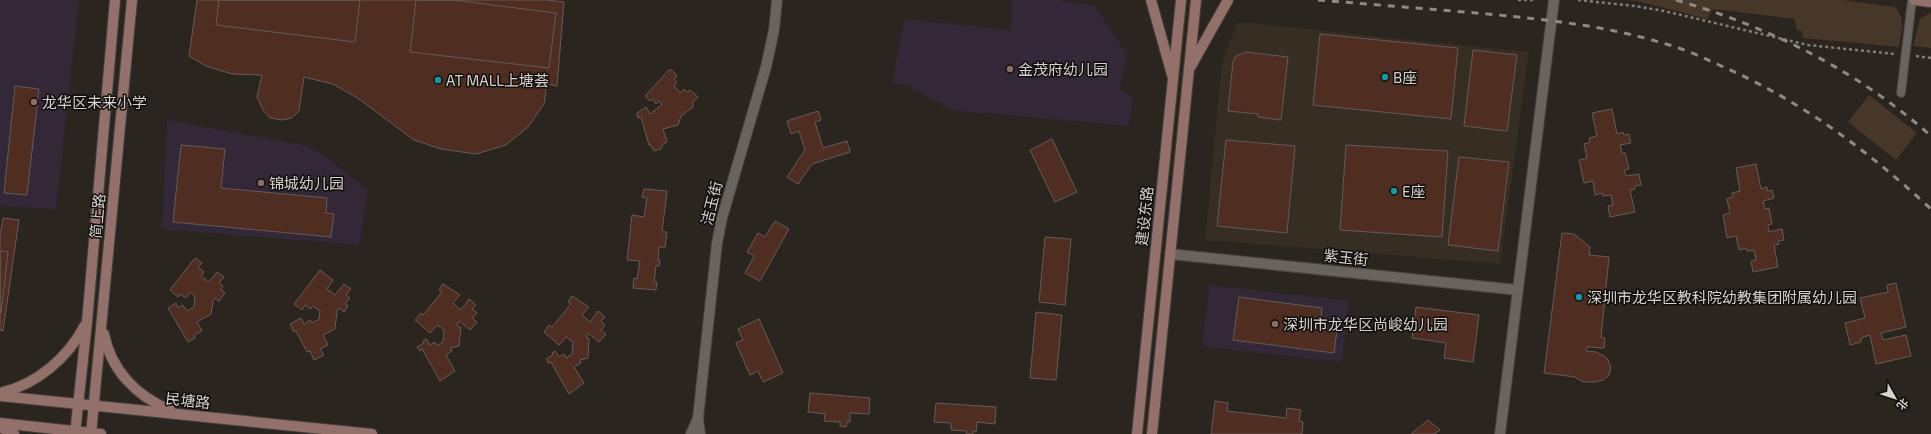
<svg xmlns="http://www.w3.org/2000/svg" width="1931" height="434" viewBox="0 0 1931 434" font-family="'Exo 2','Noto Sans SC',sans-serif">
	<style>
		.built { fill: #362d23 }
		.education { fill: #332837 }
		.green { fill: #463728 }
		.building { fill: #4f2d21; stroke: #645c59 }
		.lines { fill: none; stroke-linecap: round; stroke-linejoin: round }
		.service-casing { stroke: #45413c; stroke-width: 10 }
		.minor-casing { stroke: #45413c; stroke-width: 12 }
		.tertiary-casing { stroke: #45413c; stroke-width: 12 }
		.secondary-casing { stroke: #45413c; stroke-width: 12 }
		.path { stroke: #817d78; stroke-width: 2.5; stroke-dasharray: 3 3; stroke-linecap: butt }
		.service { stroke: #68635d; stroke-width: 8 }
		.minor { stroke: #68635d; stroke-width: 10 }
		.tertiary { stroke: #68635d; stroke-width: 10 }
		.secondary { stroke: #93706a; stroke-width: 10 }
		.rail { stroke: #8d8984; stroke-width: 3; stroke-dasharray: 7 7; stroke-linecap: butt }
		.education-dot { fill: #8d6e63; stroke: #100e0c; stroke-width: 1.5 }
		.culture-dot { fill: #0f9aa8; stroke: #100e0c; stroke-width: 1.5 }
		.labels { text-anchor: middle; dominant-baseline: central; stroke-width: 3; stroke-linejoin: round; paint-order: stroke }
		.poi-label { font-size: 15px; fill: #d6d3cf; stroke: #100e0c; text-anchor: start }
		.street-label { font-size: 15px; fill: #d6d3cf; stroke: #100e0c }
	</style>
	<rect width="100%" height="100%" fill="#2a251f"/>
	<path class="built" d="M 1238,22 L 1529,52 L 1500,264 L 1205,240 L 1222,61 Z"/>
	<path class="education" d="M 0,0 L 79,0 L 56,210 L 0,205 Z
		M 1012,0 L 1058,0 L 1095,6 L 1127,54 L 1120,89 L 1133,97 L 1129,126 L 951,110 L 907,85 L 892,83 L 904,19 L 1011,30 Z
		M 167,120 L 308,146 L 331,160 L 368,191 L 359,245 L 162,229 Z
		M 1209,285 L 1349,301 L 1342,362 L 1202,346 Z"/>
	<path class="green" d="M 1623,0 L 1842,0 L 1895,7 C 1906,18 1901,33 1899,47 L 1803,38 L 1802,31 L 1797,30 L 1794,19 L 1713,9 L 1707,19 L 1637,1 Z
		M 1931,12 L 1931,48 L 1913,46 L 1920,19 Z
		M 1869,95 L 1917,133 L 1896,160 L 1848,122 Z"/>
	<path class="building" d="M 197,0 L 547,0 L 564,2 L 557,86 L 547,84 L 544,104 L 528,127 L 506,145 L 476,154 L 441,149 L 414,140 L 359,99 L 333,84 L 304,77 L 299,111 L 292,118 L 282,120 L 270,118 L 263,110 L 257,97 L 262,75 L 232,74 L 206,66 L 189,56 Z
		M 219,0 L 360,0 L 355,42 L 216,25 Z
		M 416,0 L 453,0 L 556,13 L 549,68 L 410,52 Z
		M 1320,34 L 1458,48 L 1451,119 L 1313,105 Z
		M 1473,50 L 1517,55 L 1507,131 L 1464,126 Z
		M 1246,52 L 1288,57 L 1281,120 L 1258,117 L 1258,114 L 1228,111 L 1233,62 L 1236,56 Z
		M 670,69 L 677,75 L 674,79 L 677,82 L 674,86 L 681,93 L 684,89 L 687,92 L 690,90 L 698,97 L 693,102 L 693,107 L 681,116 L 678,125 L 663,129 L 667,142 L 663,144 L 661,149 L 654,151 L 651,145 L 649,145 L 641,117 L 638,118 L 637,113 L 646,107 L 650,114 L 662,105 L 659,101 L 656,104 L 653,99 L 650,101 L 645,96 Z
		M 15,86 L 39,89 L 27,195 L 4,193 Z
		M 1612,109 L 1617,134 L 1623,132 L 1624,135 L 1629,134 L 1631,143 L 1620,145 L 1622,154 L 1625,153 L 1629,169 L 1624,170 L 1626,176 L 1639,174 L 1641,185 L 1635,186 L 1635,189 L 1630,190 L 1635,212 L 1610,217 L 1608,206 L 1613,205 L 1611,195 L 1603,196 L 1602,193 L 1595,195 L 1593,181 L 1584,183 L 1579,160 L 1587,158 L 1584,144 L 1590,142 L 1589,138 L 1597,136 L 1592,113 Z
		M 818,111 L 821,120 L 815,122 L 823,148 L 847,141 L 850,152 L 812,164 L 798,184 L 787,177 L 805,150 L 799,131 L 791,134 L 787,121 Z
		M 1052,139 L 1077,192 L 1055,202 L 1030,150 Z
		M 1226,140 L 1295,146 L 1287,233 L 1217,226 Z
		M 181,145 L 225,149 L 221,188 L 327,198 L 326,213 L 334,214 L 331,237 L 173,222 Z
		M 1346,145 L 1448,151 L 1442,237 L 1340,230 Z
		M 1459,157 L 1509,162 L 1498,251 L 1448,245 Z
		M 1756,164 L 1761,189 L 1767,187 L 1767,191 L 1772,190 L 1774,198 L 1763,201 L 1765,209 L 1769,208 L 1772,224 L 1768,225 L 1769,232 L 1782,229 L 1784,240 L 1778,241 L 1779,244 L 1774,245 L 1778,267 L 1753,272 L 1751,261 L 1756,260 L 1754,250 L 1747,251 L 1746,248 L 1739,250 L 1736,236 L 1727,238 L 1723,215 L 1730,213 L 1727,199 L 1733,197 L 1732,193 L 1740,191 L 1736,168 Z
		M 644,189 L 667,191 L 662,232 L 667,232 L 665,247 L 659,247 L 658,260 L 660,260 L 659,266 L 656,266 L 654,282 L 657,282 L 656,290 L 633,288 L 634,278 L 637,279 L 640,261 L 627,260 L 632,215 L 644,217 L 647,198 L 642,197 Z
		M 3,218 L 19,220 L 3,331 L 0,330 L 0,236 Z
		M 775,221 L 789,229 L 760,281 L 745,273 L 754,256 L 747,252 L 758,233 L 765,237 Z
		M 1562,233 L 1574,234 L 1590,247 L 1589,255 L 1609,257 L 1601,337 L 1605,338 L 1604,348 L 1587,347 L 1586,351 L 1596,352 L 1604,356 L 1608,360 L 1611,368 L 1609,375 L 1603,380 L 1595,382 L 1583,382 L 1575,377 L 1544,373 Z
		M 1045,237 L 1071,239 L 1065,305 L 1039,302 Z
		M 0,251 L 8,252 L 1,313 L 0,313 Z
		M 195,258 L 202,263 L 198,267 L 204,272 L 201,276 L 209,282 L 217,272 L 224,277 L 219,283 L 223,286 L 221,289 L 225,293 L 219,301 L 215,298 L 213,301 L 211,314 L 197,322 L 202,331 L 194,335 L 195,338 L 188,342 L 168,308 L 176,303 L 178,308 L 183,305 L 187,311 L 194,307 L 195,296 L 190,292 L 186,298 L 180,294 L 178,297 L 170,290 Z
		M 320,270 L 333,280 L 327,289 L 335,295 L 344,284 L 351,289 L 346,295 L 350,298 L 345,304 L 348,306 L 344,312 L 339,308 L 337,311 L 335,329 L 323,335 L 328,345 L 320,349 L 324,355 L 314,360 L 310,351 L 307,352 L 296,331 L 294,332 L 290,324 L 301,318 L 304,324 L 310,320 L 312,323 L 319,319 L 320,311 L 313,306 L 310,309 L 305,305 L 302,310 L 294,304 Z
		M 1896,283 L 1906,327 L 1881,333 L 1883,340 L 1906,335 L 1911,356 L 1876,364 L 1870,335 L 1861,338 L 1861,342 L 1850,345 L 1845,323 L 1865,318 L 1860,298 L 1888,292 L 1887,285 Z
		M 443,284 L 460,295 L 453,303 L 461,310 L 469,299 L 476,305 L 472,309 L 477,313 L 472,318 L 477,322 L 470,330 L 459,321 L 457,326 L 461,327 L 459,346 L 451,348 L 452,351 L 446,355 L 455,371 L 440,381 L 422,349 L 420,351 L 417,347 L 424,343 L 423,341 L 426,339 L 430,345 L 435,342 L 437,346 L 443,342 L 444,330 L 437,325 L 430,333 L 415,320 L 421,313 L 423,315 L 442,292 L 439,290 Z
		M 572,296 L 589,307 L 582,315 L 590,322 L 598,311 L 605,317 L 601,321 L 605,325 L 601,330 L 606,334 L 599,342 L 588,333 L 586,338 L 589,338 L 588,358 L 580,360 L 581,363 L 574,367 L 584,383 L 569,394 L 551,362 L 548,363 L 546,359 L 553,355 L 552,353 L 555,351 L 559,357 L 564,354 L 566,358 L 572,354 L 573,342 L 566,337 L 559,345 L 544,332 L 549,325 L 552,327 L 571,304 L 568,302 Z
		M 1239,297 L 1322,308 L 1320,327 L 1337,330 L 1334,353 L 1233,340 Z
		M 1416,307 L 1479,315 L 1473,362 L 1444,358 L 1446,343 L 1412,338 Z
		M 1036,312 L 1062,315 L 1056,380 L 1030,378 Z
		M 759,319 L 783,373 L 763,382 L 758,371 L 750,375 L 736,343 L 743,340 L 738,329 Z
		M 810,393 L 870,398 L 869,414 L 850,413 L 850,422 L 847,422 L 846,427 L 840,426 L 840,422 L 824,421 L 825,414 L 808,412 Z
		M 1215,401 L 1228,403 L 1227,411 L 1286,418 L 1287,408 L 1301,410 L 1299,421 L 1303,422 L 1302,434 L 1211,434 Z
		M 936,403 L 996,407 L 995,424 L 977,422 L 976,432 L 973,431 L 973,434 L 966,434 L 967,431 L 951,430 L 951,423 L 934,422 Z
		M 1428,420 L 1440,430 L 1434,434 L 1411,434 Z"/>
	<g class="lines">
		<defs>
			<path id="service" d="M 1901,93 L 1912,0"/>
			<path id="minor" d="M 691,434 L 698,418
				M 700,434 L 698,418 L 717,243 L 722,218 L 766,67 L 774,30 L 777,0
				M 1500,434 L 1554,0"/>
			<path id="tertiary" d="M 1170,254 L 1518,290"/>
			<path id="secondary" d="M 1151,0 L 1172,75
				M 1914,0 L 1931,2
				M 1191,66 L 1228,0
				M 104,334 C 111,370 136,396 170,410
				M 0,393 C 36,385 68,358 85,325
				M 0,396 L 372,434
				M 0,423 L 101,434
				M 0,427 L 14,434
				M 75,434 L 87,322 L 115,0
				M 91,434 L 132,0
				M 1137,434 L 1181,0
				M 1152,434 L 1196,0"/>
		</defs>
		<use href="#service" class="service-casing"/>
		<use href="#minor" class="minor-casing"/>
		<use href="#tertiary" class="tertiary-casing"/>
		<use href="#secondary" class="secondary-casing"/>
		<path class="path" d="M 1518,0 L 1533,0
			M 1578,0 L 1635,6 L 1664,11 L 1808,45 L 1895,54
			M 1916,56 L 1931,58"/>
		<use href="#service" class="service"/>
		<use href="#minor" class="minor"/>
		<use href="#tertiary" class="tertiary"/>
		<use href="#secondary" class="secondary"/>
		<path class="rail" d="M 1318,0 C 1367,4 1416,8 1465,12 C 1532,18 1601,24 1666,44 C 1684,49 1702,57 1719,65 C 1800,100 1866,149 1931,209
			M 1676,0 C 1770,27 1858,71 1931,136"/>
	</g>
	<g class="education-dot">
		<circle cx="1010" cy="69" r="4"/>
		<circle cx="34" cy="102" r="4"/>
		<circle cx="261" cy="183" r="4"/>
		<circle cx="1275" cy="324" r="4"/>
	</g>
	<g class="culture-dot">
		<circle cx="1385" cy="77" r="4"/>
		<circle cx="438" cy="80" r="4"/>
		<circle cx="1394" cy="191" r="4"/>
		<circle cx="1579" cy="297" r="4"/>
	</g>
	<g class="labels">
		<g class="poi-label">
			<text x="1018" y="69">金茂府幼儿园</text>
			<text x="1393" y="77">B座</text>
			<text x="446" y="80">AT MALL上塘荟</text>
			<text x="42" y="102">龙华区未来小学</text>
			<text x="269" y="183">锦城幼儿园</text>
			<text x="1402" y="191">E座</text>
			<text x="1587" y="297">深圳市龙华区教科院幼教集团附属幼儿园</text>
			<text x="1283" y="324">深圳市龙华区尚峻幼儿园</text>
		</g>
		<g class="street-label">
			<text transform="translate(711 203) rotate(-76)">洁玉街</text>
			<text transform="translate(97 216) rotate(-85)">简上路</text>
			<text transform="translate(1144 216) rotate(-84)">建设东路</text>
			<text transform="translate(1346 257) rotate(6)">紫玉街</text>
			<text transform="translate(188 400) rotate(6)">民塘路</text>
		</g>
	</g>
	<g transform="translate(1895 398) rotate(129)" stroke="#100e0c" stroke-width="3" paint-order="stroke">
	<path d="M0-3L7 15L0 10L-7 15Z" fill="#d6d3cf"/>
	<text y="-6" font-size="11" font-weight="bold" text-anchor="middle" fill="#d6d3cf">北</text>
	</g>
</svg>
